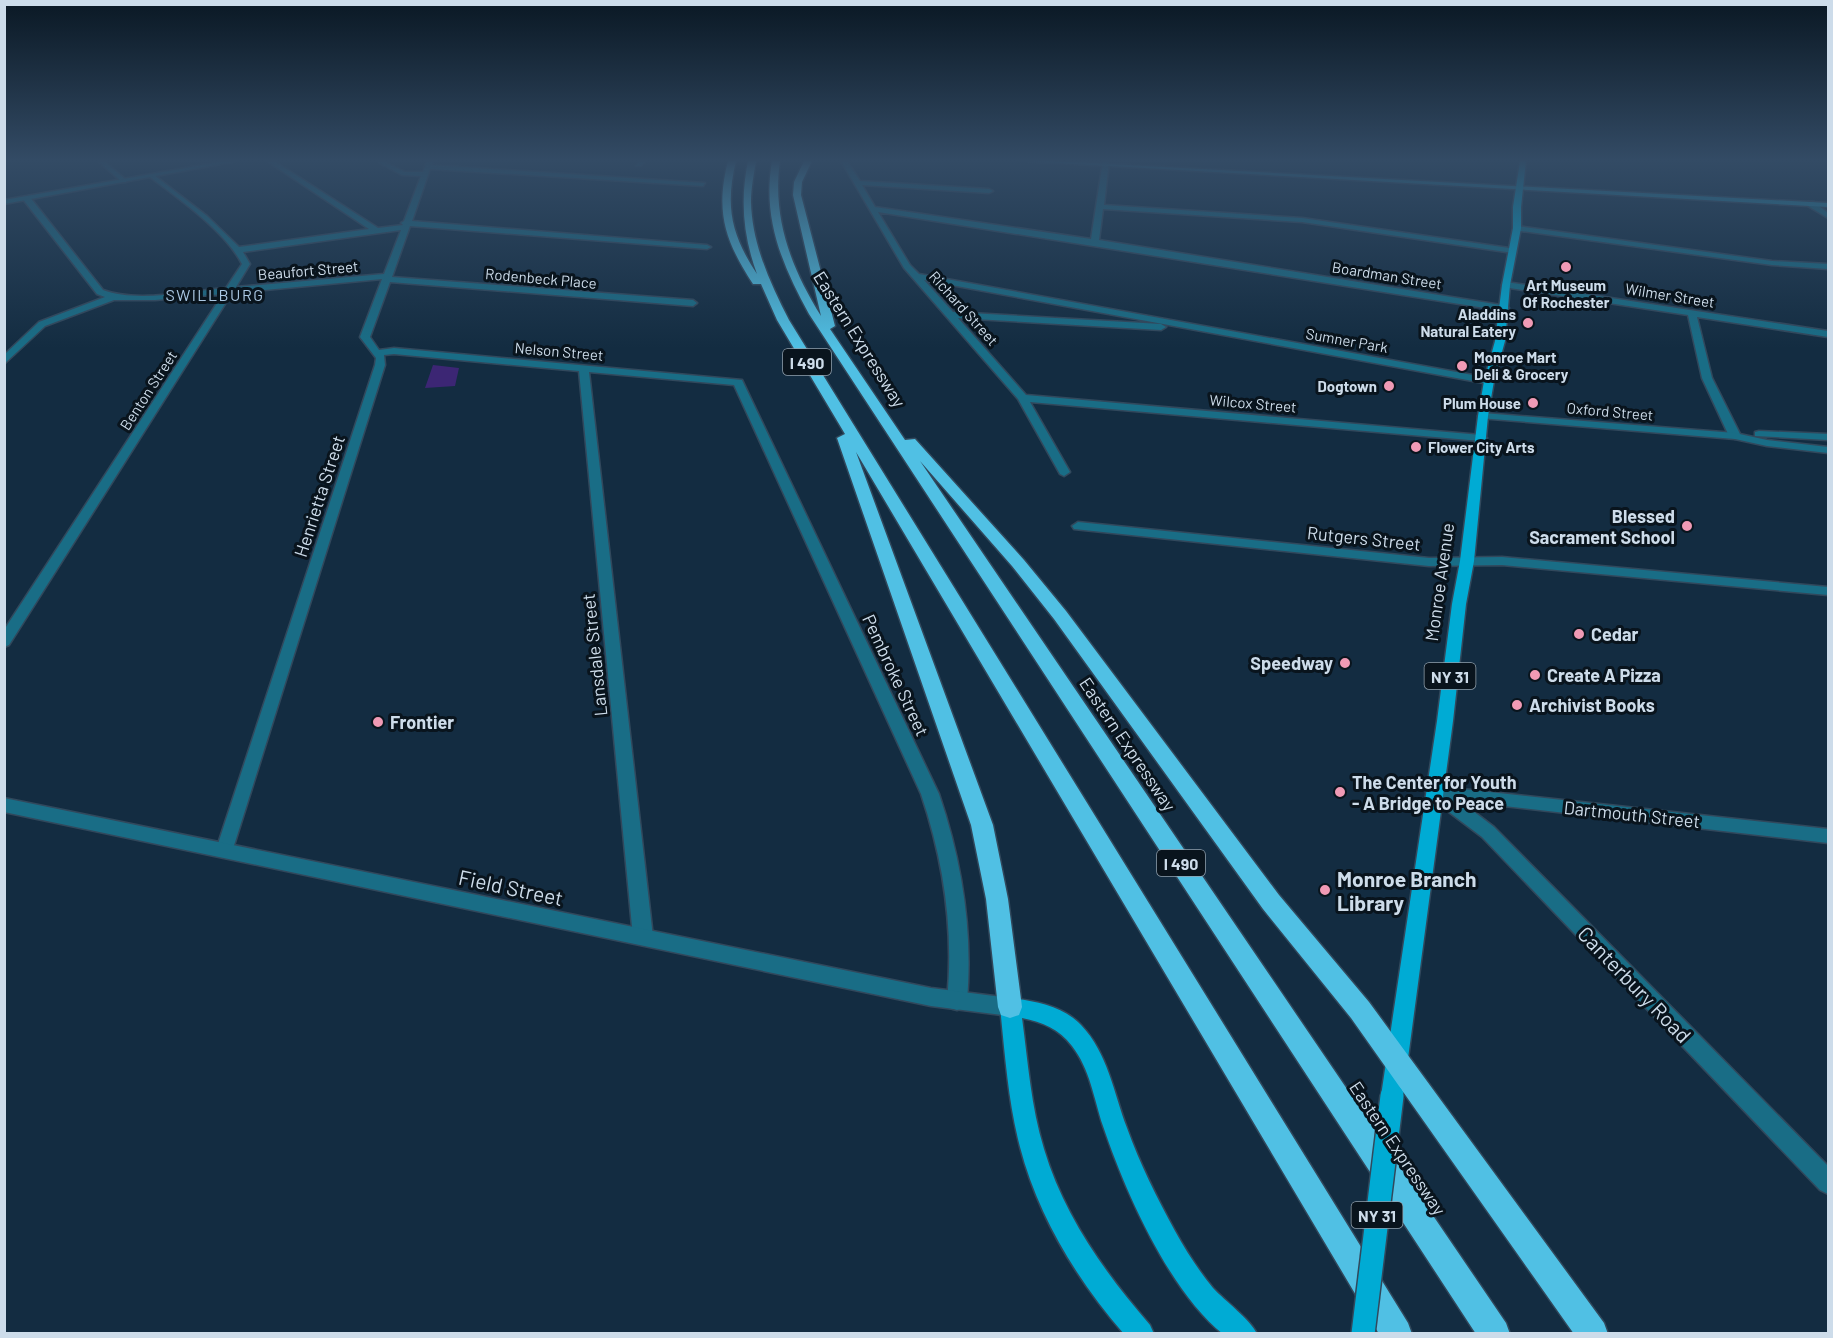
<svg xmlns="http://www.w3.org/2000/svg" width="1833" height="1338" viewBox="0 0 1833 1338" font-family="Barlow,sans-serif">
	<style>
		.green { fill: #3c2674 }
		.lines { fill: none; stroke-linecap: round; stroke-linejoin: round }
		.minor-casing { stroke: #31485c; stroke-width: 3 }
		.tertiary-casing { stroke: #31485c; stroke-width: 3 }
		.secondary-casing { stroke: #31485c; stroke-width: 3 }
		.primary-casing { stroke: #31485c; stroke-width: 3 }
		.motorway-casing { stroke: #31485c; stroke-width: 3 }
		.minor { fill: #196d86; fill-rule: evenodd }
		.tertiary { fill: #196d86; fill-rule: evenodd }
		.secondary { fill: #258faf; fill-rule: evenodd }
		.primary { fill: #00abd4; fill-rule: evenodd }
		.motorway { fill: #50c0e4; fill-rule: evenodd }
		.primary-bridge-casing { stroke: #31485c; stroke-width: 26; stroke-linecap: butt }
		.primary-bridge { stroke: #00abd4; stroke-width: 23 }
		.poi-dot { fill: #f09ab5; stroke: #09141d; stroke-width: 2 }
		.labels { text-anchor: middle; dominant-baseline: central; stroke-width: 6; stroke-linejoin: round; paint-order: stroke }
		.far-street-label { font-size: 15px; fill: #cddcea; stroke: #09141d }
		.far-poi-label { font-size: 15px; font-weight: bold; fill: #cddcea; stroke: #09141d; text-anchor: end }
		.far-neighbourhood-label { font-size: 16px; letter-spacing: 1.5px; fill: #abc8e3; stroke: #09141d }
		.shield { fill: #09141d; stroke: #92a0ac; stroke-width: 1.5 }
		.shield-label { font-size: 16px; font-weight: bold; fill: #cddcea }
		.street-label { font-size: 18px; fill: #cddcea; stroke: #09141d }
		.poi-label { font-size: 18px; font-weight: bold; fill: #cddcea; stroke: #09141d; text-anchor: start }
		.near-poi-label { font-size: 21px; font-weight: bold; fill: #cddcea; stroke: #09141d; text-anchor: start }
		.near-street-label { font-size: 21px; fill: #cddcea; stroke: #09141d }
	</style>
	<rect width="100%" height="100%" fill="#132c41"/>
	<path class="green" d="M 433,365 L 459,368 L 455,386 L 425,388 Z"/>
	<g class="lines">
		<defs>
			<path id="minor" d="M 98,161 L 104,161 L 126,180 L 126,182 L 122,182 Z
				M 267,161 L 274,161 L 378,228 L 403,225 L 401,223 L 404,221 L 421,176 L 402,175 L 376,161 L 383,161 L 405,172 L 423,172 L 427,161 L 433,161 L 432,165 L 705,183 L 703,186 L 430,169 L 412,221 L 707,245 L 711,247 L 707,249 L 410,226 L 392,277 L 693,300 L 697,303 L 693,306 L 390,282 L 370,337 L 379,350 L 394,348 L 742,380 L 939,794 C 962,862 973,929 967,1001 L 964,1008 L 957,1010 L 950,1008 L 947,1001 C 954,929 944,862 921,794 L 734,385 L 589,372 L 653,937 L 650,943 L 643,945 L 636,943 L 633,937 L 579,371 L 394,354 L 384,355 L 385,365 L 231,855 L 225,857 L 219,855 L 216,850 L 375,365 L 376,358 L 360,337 L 382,279 L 232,293 L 9,645 L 4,647 L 4,630 L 223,294 L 155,300 L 114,300 L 45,326 L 4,364 L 4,355 L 39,322 L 105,297 L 97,294 L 22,198 L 29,196 L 103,290 C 136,303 191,291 226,288 L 242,264 C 225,231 179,199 150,177 L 150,175 L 154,175 L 207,216 L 239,247 L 369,229 ZM 401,230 L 384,274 L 236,287 L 250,264 L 243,252 Z
				M 639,161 L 646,161 L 640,166 L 636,166 Z
				M 841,161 L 847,161 L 860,181 L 989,189 L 993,191 L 989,193 L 862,185 L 875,207 L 1091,239 L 1103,161 L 1109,161 L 1104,205 L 1302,218 L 1516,249 L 1516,253 L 1513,253 L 1302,222 L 1103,209 L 1099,240 L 1507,306 L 1509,308 L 1504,311 L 878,212 L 910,265 L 919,274 L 1489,378 L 1494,381 L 1489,384 L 924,280 L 953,312 L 1161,324 L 1166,327 L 1161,330 L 958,318 L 1026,395 L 1481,435 L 1487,438 L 1481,441 L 1030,402 L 1070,472 L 1064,476 L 1060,474 L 1018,399 L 904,268 Z
				M 1808,202 L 1814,202 L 1828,213 L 1828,218 L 1808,206 Z
				M 1517,226 L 1772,261 L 1828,264 L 1828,269 L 1772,265 L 1514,230 L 1514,226 Z
				M 1506,282 L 1828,331 L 1828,337 L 1697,317 L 1712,378 L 1741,436 L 1735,439 L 1729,436 L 1702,378 L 1688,315 L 1503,287 L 1502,285 Z
				M 1078,522 L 1429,558 L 1502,557 L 1828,587 L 1828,595 L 1502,565 L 1429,566 L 1074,529 L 1072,526 Z
				M 1435,786 L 1828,829 L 1828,843 L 1460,801 L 1494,827 L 1828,1166 L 1828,1194 L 1820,1190 L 1482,837 L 1429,797 L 1426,792 L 1429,787 Z"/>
			<path id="tertiary" d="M 225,161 L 237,161 L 4,204 L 4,200 Z
				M 1483,413 L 1735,433 L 1767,440 L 1828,447 L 1828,453 L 1767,446 L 1735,439 L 1479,418 L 1478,416 Z
				M 1759,431 L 1828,434 L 1828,440 L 1755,436 L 1755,432 Z
				M 4,798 L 931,988 L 1010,998 L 1017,1000 L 1020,1007 L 1017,1014 L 1010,1016 L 931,1006 L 4,812 Z"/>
			<path id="secondary" d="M 1022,161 L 1053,161 L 1828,203 L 1828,207 Z"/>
			<path id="primary" d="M 1520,161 L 1526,161 L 1521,207 L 1521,228 L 1510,285 L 1505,341 L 1494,381 L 1488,416 L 1474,561 L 1466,604 L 1453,721 L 1403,1096 L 1400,1104 L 1392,1107 L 1384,1104 L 1381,1096 L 1437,721 L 1452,604 L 1460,561 L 1478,416 L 1484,381 L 1495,341 L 1502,285 L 1513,228 L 1513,207 Z
				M 1010,998 C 1035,1001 1063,1006 1081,1025 C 1108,1053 1114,1094 1127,1128 C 1140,1164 1157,1198 1175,1231 C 1186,1251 1199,1271 1213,1288 C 1225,1301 1251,1320 1257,1334 L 1223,1334 C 1169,1291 1125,1191 1103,1126 C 1094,1099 1090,1069 1072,1046 C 1059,1029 1043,1022 1022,1018 C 1028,1062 1031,1107 1044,1149 C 1064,1216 1105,1273 1150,1325 L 1154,1334 L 1124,1334 C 1077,1280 1038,1216 1020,1147 C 1008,1101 1005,1054 1000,1007 L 1003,1000 Z"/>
			<path id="motorway" d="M 728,161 L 736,161 C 725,206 731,235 757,274 C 743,236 740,200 748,161 L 756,161 C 754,174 751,188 751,202 C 752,244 770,283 789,320 L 1408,1323 L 1412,1334 L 1379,1334 L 856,452 L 993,825 L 1008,899 L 1022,1007 L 1019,1015 L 1010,1018 L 1001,1015 L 998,1007 L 986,899 L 971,825 L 837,438 L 845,434 L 777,320 L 761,284 L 753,284 C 725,241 715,212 728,161 Z
				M 772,161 L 780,161 C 772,218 791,268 821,316 L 793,195 L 794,182 L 804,161 L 812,161 L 802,182 L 801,195 L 835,326 L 830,329 L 905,440 L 915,439 L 1024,560 L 1066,611 L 1279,895 L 1369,1002 L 1604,1323 L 1608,1334 L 1574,1334 L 1351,1018 L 1263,909 L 1054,619 L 1012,566 L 920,461 L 1506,1323 L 1510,1334 L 1476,1334 L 809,314 C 782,265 762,218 772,161 Z"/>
		</defs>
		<use href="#minor" class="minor-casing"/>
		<use href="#tertiary" class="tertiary-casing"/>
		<use href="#secondary" class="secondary-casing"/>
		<use href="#primary" class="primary-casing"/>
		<use href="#motorway" class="motorway-casing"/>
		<use href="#minor" class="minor"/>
		<use href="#tertiary" class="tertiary"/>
		<use href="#secondary" class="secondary"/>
		<use href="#primary" class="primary"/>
		<use href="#motorway" class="motorway"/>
		<defs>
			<path id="primary-bridge" d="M 1363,1334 L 1392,1096"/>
		</defs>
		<use href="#primary-bridge" class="primary-bridge-casing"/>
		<use href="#primary-bridge" class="primary-bridge"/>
	</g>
	<linearGradient id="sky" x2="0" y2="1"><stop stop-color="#0a1824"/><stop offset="0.46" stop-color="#334b65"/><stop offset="1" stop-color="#334b65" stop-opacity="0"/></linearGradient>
	<rect width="1833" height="348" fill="url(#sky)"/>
	<g class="poi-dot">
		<circle cx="1566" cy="267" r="6"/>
		<circle cx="1528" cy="323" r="6"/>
		<circle cx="1462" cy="366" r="6"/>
		<circle cx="1389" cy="386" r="6"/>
		<circle cx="1533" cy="403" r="6"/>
		<circle cx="1416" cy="447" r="6"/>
		<circle cx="1687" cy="526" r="6"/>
		<circle cx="1579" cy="634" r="6"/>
		<circle cx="1345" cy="663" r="6"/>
		<circle cx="1535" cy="675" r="6"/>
		<circle cx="1517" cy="705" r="6"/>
		<circle cx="378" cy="722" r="6"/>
		<circle cx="1340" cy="792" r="6"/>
		<circle cx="1325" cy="890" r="6"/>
	</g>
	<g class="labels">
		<g class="far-street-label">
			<text transform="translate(308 270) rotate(-5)">Beaufort Street</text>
			<text transform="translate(1387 275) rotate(9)">Boardman Street</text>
			<text transform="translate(541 278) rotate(5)">Rodenbeck Place</text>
			<text transform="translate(1670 295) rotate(9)">Wilmer Street</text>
			<text transform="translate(964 308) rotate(48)">Richard Street</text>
			<text transform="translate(1347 340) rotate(10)">Sumner Park</text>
			<text transform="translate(559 351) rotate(5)">Nelson Street</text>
			<text transform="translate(148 390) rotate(-57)">Benton Street</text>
			<text transform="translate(1253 403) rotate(5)">Wilcox Street</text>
			<text transform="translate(1610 411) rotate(5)">Oxford Street</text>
		</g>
		<g class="far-poi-label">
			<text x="1566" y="285" text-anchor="middle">Art Museum<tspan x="1566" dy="17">Of Rochester</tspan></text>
			<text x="1516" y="314">Aladdins<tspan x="1516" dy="17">Natural Eatery</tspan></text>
			<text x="1474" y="357" text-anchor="start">Monroe Mart<tspan x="1474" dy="17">Deli &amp; Grocery</tspan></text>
			<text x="1377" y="386">Dogtown</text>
			<text x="1521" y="403">Plum House</text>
			<text x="1428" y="447" text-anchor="start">Flower City Arts</text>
		</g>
		<g class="far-neighbourhood-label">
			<text x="215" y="294">SWILLBURG</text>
		</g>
		<g class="shield">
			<rect x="783" y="349" width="48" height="26" rx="4.5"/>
			<rect x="1424.5" y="663" width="51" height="26" rx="4.5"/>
			<rect x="1157" y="850" width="48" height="26" rx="4.5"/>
			<rect x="1351.5" y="1202" width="51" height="26" rx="4.5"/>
		</g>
		<g class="shield-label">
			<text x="807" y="362">I 490</text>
			<text x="1450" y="676">NY 31</text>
			<text x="1181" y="863">I 490</text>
			<text x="1377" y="1215">NY 31</text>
		</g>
		<g class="street-label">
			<text transform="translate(860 339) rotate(58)">Eastern Expressway</text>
			<text transform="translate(319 496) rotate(-72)">Henrietta Street</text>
			<text transform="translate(1364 538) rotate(6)">Rutgers Street</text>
			<text transform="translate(1439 582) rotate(-82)">Monroe Avenue</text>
			<text transform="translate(594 655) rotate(-96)">Lansdale Street</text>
			<text transform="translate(896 675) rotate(65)">Pembroke Street</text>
			<text transform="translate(1128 744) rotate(56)">Eastern Expressway</text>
			<text transform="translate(1632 814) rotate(6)">Dartmouth Street</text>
			<text transform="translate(1398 1148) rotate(56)">Eastern Expressway</text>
		</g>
		<g class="poi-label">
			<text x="1675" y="516" text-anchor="end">Blessed<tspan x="1675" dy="21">Sacrament School</tspan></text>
			<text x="1591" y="634">Cedar</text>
			<text x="1333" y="663" text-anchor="end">Speedway</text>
			<text x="1547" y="675">Create A Pizza</text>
			<text x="1529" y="705">Archivist Books</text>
			<text x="390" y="722">Frontier</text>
			<text x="1352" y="782">The Center for Youth<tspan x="1352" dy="21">- A Bridge to Peace</tspan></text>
		</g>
		<g class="near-poi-label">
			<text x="1337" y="878">Monroe Branch<tspan x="1337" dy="24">Library</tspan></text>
		</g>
		<g class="near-street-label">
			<text transform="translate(511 887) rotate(12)">Field Street</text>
			<text transform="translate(1635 984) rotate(46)">Canterbury Road</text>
		</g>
	</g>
	<rect width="1833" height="1338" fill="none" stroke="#cddcea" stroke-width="12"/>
</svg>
